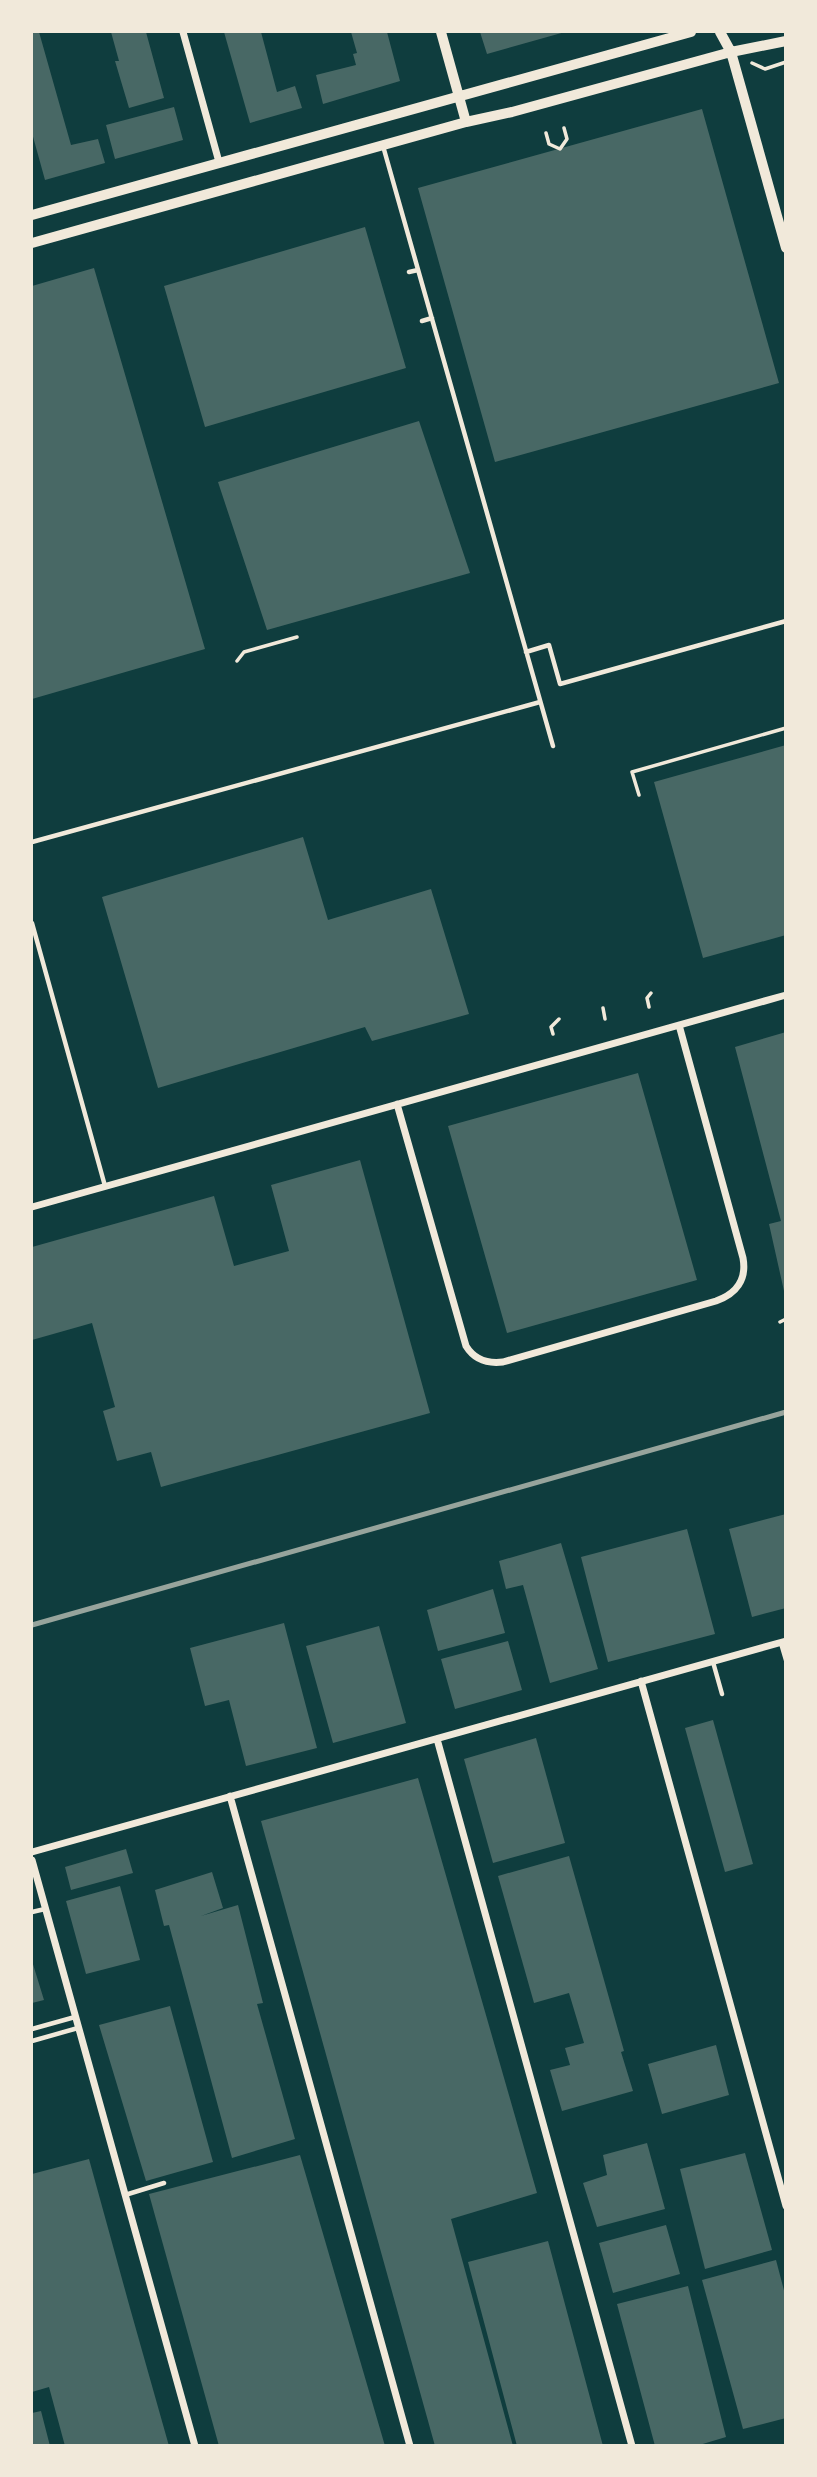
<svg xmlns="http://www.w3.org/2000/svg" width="817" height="2477" viewBox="0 0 817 2477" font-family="'Golos Text',sans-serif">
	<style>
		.building { fill: #486865 }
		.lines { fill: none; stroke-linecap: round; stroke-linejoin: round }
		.path { stroke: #f1e9da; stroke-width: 3.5 }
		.service { stroke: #f1e9da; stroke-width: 4.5 }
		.minor { stroke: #f1e9da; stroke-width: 7 }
		.tertiary { stroke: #f1e9da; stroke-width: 10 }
		.rail { stroke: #97a49c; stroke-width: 5 }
	</style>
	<rect width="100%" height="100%" fill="#0f3d3e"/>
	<path class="building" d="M 32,32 L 39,32 L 71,145 L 98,139 L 105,163 L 45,180 L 32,133 Z
		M 111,32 L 146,32 L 164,98 L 129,108 L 115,61 L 119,61 Z
		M 224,32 L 261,32 L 277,92 L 295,86 L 302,108 L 250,123 Z
		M 351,32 L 387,32 L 400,81 L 323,104 L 316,75 L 356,65 L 353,54 L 357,53 Z
		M 480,32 L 565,32 L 487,54 Z
		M 174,107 L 183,140 L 115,159 L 106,125 Z
		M 702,109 L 779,383 L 495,462 L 418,188 Z
		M 365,227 L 406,368 L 205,427 L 164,286 Z
		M 94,268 L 205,649 L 32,699 L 32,286 Z
		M 419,421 L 470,573 L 267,630 L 218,482 Z
		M 786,745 L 786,935 L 703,958 L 654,782 Z
		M 303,837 L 328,920 L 431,889 L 469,1014 L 372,1041 L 365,1027 L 158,1088 L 102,897 Z
		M 786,1032 L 786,1290 L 784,1291 L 769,1224 L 781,1221 L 735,1047 Z
		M 638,1073 L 697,1280 L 507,1333 L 448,1126 Z
		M 360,1160 L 430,1413 L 161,1487 L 151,1452 L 117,1461 L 103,1411 L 115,1407 L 92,1323 L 32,1340 L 32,1247 L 214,1196 L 234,1266 L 289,1251 L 271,1185 Z
		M 786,1514 L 786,1608 L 752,1617 L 729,1529 Z
		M 687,1529 L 715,1634 L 608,1662 L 581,1557 Z
		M 561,1543 L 598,1669 L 550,1683 L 523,1585 L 506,1589 L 499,1561 Z
		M 493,1589 L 505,1633 L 438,1651 L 427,1610 Z
		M 284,1623 L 317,1748 L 246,1766 L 229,1700 L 205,1706 L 190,1648 Z
		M 379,1626 L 406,1723 L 333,1743 L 306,1646 Z
		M 508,1641 L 522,1690 L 455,1709 L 441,1659 Z
		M 713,1720 L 753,1864 L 725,1872 L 685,1728 Z
		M 536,1738 L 565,1843 L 493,1863 L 464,1759 Z
		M 418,1778 L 537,2193 L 451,2219 L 513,2446 L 435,2446 L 261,1821 Z
		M 126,1849 L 133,1873 L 71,1890 L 65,1867 Z
		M 569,1856 L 624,2051 L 621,2052 L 633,2091 L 562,2111 L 550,2070 L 570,2065 L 565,2048 L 584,2043 L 569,1993 L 534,2003 L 498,1876 Z
		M 212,1872 L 223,1908 L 201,1916 L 238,1905 L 263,2003 L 257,2004 L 295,2139 L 232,2158 L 169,1925 L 164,1926 L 155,1890 Z
		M 120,1886 L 140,1960 L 86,1974 L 66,1901 Z
		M 32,1961 L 44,2000 L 32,2003 Z
		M 170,2006 L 213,2162 L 146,2181 L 99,2025 Z
		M 716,2045 L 729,2095 L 662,2114 L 648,2064 Z
		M 647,2143 L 665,2209 L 597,2227 L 583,2183 L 607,2175 L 603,2155 Z
		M 745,2153 L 772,2250 L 705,2269 L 680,2169 Z
		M 300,2155 L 385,2446 L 219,2446 L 149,2194 Z
		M 89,2159 L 130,2308 L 169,2446 L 65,2446 L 49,2387 L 32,2392 L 32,2174 Z
		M 666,2225 L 680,2274 L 613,2293 L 599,2243 Z
		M 548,2241 L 603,2446 L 517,2446 L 468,2262 Z
		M 776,2260 L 786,2298 L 786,2418 L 743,2429 L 702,2280 Z
		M 688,2286 L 726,2437 L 696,2446 L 655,2446 L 617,2304 Z
		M 41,2411 L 50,2446 L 32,2446 L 32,2413 Z"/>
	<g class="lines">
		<path class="path" d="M 752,63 L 765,69 L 786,62
			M 546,133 L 549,144 L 560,149 L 567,139 L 564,128
			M 237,661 L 244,652 L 297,637
			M 639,795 L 632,772 L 786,728
			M 649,1007 L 647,998 L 651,993
			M 603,1008 L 605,1019
			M 553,1034 L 551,1027 L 559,1019
			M 780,1322 L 786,1319"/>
		<path class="service" d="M 383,146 L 553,746
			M 409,272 L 418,270
			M 422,321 L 432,318
			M 526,652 L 549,645 L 560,684 L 786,621
			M 32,842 L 540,702
			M 32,923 L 105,1186
			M 781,1643 L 786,1660
			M 713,1662 L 722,1694
			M 32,1912 L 45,1909
			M 32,2029 L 75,2017
			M 32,2041 L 78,2028
			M 125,2195 L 164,2183"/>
		<path class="minor" d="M 183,32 L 219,162
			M 397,1104 L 466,1346 C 474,1359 487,1364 503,1362 L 716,1301 C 736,1294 747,1280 743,1258 L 679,1025
			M 32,1207 L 786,995
			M 641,1681 L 786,2206
			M 437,1739 L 632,2446
			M 230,1796 L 410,2446
			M 32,1852 L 786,1641
			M 32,1860 L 195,2446"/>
		<path class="tertiary" d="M 441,32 L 466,122
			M 720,32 L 731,52 L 786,248
			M 32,215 L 691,32
			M 32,243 L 466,122 L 512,112 L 731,52 L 786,41"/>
		<path class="rail" d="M 32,1625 L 786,1412"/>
	</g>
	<rect width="817" height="2477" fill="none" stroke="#f1e9da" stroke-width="66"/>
</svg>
